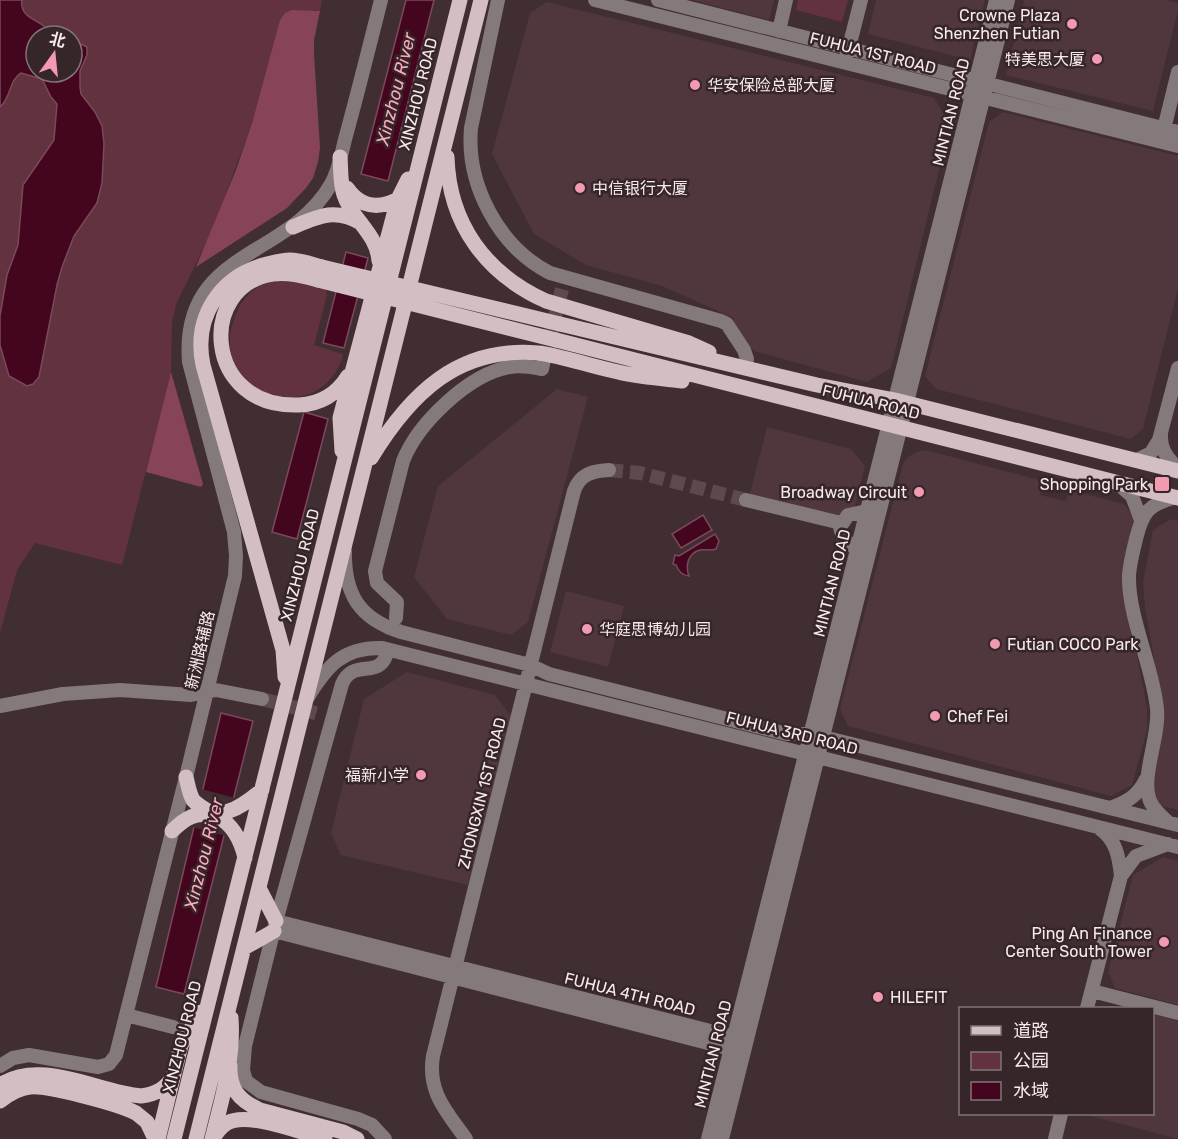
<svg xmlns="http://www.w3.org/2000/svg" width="1178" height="1139" viewBox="0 0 1178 1139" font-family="Rubik,'Noto Sans SC',sans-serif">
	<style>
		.built { fill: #4f373d }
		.green { fill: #63323f; fill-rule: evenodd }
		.forest { fill: #884457 }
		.water { fill: #44051e; stroke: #794a5c; stroke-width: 1.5 }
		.pier { fill: #412e33 }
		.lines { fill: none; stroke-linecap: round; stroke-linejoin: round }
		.minor-tunnel { stroke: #5c4a4f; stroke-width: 14; stroke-dasharray: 14 7; stroke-linecap: butt }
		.minor { stroke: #847a7c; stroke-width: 14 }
		.major { stroke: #d3bfc3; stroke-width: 15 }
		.major-bridge { stroke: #d3bfc3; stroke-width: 15 }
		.poi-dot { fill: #f29ab0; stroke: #362529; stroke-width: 2 }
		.labels { text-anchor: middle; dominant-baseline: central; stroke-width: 5; stroke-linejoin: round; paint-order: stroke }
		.poi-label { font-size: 16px; fill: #f6eaec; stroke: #362529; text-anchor: end }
		.street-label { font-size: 16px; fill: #f6eaec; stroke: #362529 }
		.water-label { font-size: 18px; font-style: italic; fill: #fcaabe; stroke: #362529 }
	</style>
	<rect width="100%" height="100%" fill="#412e33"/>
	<path class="built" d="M 692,0 L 774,0 L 769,20 Z
		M 876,0 L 985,0 L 970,60 L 868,34 Z
		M 1024,0 L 1167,0 L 1178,3 L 1178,10 L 1153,111 L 1006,75 Z
		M 547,2 L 934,98 L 950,124 L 891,368 L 867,382 L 754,351 L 733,325 L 734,318 L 662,286 L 586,265 L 534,234 L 492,154 L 530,13 Z
		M 1003,112 L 1178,156 L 1178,288 L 1143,429 L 1131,439 L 936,389 L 925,376 L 989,122 Z
		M 557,389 L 588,397 L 528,622 L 511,635 L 447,619 L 414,577 L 438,486 Z
		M 767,427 L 851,449 L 865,466 L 851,522 L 749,497 Z
		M 926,450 L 1043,481 L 1040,495 L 1066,501 L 1069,490 L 1124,504 L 1136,520 L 1126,603 L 1143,686 L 1147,708 L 1147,730 L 1132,785 L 1111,796 L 848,726 L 840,709 L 903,464 L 908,457 L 916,452 Z
		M 1171,519 L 1178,521 L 1178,810 L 1162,806 L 1149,791 L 1163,709 L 1145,608 L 1143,583 L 1153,530 Z
		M 566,591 L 624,606 L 608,667 L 550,652 Z
		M 407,672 L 495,695 L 511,716 L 468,885 L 341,855 L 331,833 L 364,699 Z
		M 1163,857 L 1178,861 L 1178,1005 L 1115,988 L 1108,972 L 1133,875 Z
		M 1153,1014 L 1178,1021 L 1178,1139 L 1091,1116 L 1089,1114 L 1152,1114 Z"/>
	<path class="green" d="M 0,0 L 322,0 L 320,11 L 313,10 L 253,120 L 213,229 L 176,304 L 172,322 L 171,372 L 122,565 L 35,543 L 17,570 L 0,633 ZM 36,36 L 72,36 L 72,72 L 36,72 Z
		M 798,0 L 848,0 L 842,22 L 796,10 Z
		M 283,280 L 326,288 L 327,295 L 314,345 L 342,354 L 343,356 C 318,434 200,392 237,312 C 247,290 260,283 283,280 Z"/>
	<path class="forest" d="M 292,10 L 320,11 L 314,40 L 314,54 L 320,148 L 318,162 L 313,178 L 306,188 L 287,208 L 196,267 L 236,170 L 253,120 L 280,20 L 285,13 Z
		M 171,372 L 203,484 L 201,487 L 146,472 Z"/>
	<path class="water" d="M 0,0 L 22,0 C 19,19 41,19 50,32 L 50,36 L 36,36 L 36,72 L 72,72 L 72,40 L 87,47 L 87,55 L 80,71 L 80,87 L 81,94 L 95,112 L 102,126 L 104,144 L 102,183 L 97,203 L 74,236 L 62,267 L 57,285 L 39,377 L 33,384 L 27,386 L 9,376 L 0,345 L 0,316 L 7,275 L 18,245 L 23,185 L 54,140 L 57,104 L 51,97 L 42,79 L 21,73 C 9,80 11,98 0,107 Z
		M 406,0 L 434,0 L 388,181 L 361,174 Z
		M 346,252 L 368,258 L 344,348 L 323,343 Z
		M 304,412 L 328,419 L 297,539 L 272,532 Z
		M 703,515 L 712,530 L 681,548 L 672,534 Z
		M 715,534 L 719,541 L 716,549 C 710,551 706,549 700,550 C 688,553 685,566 689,576 C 682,575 679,572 676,565 L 673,564 L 675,555 L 679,556 Z
		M 221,713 L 253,721 L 184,994 L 156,987 Z"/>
	<path class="pier" d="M 201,789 L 235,798 L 226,836 L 192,827 Z"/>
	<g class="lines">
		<path class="minor-tunnel" d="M 544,360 L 562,289
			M 609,470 L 640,473 L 746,500
			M 386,656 L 396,618
			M 262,699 L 323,715
			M 173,1027 L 232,1042"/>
		<path class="minor" d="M 498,0 L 471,128 C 466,185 499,247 550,273 L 721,321 L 727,324 L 744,350 L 747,359 L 745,368
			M 595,0 L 1178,146
			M 658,0 L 1178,132
			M 779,31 L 786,0
			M 847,55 L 861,0
			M 1162,137 L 1178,72
			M 1161,435 C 1160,449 1167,459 1178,468
			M 1137,460 L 1151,453 L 1159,440 L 1178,368
			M 1117,483 L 1132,496 L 1141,520
			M 746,500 L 841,523
			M 857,550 L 843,538 L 840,527 L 848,515 L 867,511
			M 345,551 C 344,595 360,619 401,632 L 530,665 L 549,674 L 787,734 L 811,734 L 1178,825
			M 396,618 L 397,602 L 377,583 L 375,571 L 403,461 C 418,423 469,374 510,367 C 521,365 531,367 542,369 L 544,360
			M 308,697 C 327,666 343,647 382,648 L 1178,847
			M 0,706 L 63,694 L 120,690 L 191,695 L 216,690 L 262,699
			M 1110,808 C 1127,802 1138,796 1146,779
			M 1169,823 C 1162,817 1155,811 1151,803 C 1139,780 1160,737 1157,709 C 1153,666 1128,618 1129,575 C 1130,563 1133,551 1136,539 C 1143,511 1148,505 1176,497
			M 1099,828 C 1116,839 1119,857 1121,876
			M 276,921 L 734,1037 L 741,1043
			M 274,931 L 731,1049 L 740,1047
			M 1092,991 L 1178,1013
			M 1087,1008 L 1121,876 L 1136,856 L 1168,844
			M 126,1015 L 173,1027
			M 0,1066 L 13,1058 L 29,1055 L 98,1067 L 109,1064 L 116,1055 L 186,777 L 235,576 L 236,556 L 234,532 L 189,362 C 180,249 288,260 331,184 C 340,168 342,149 347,132 C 359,88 370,44 381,0
			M 385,1139 L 372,1125 L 358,1119 L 261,1092 L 246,1081 L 243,1070 L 245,1046 L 276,921 L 342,684 C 353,658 377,679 386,656
			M 466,1139 C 447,1112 427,1092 433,1056 L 574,491 C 580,474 592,471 609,470
			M 708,1139 L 996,0
			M 722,1139 L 1008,0
			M 1055,1139 L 1061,1114"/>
		<path class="major" d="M 340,157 C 341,170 340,183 344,195 C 352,220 377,233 379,261
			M 447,157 C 449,224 486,274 546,301 L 689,343 L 709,352
			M 347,188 C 360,207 378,210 398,199
			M 293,227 C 319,216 335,208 361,223
			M 318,280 C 303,276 289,272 273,274 C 197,285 203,409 299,405 C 320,404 337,394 348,376
			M 560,324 L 817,385 L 895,400 L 1178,471
			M 556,340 L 1178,498
			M 342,451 L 340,418 L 398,199 L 408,179
			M 371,458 C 410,394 458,346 538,353 C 563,356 589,366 614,371 C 636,377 659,378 682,381
			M 285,677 L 283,650 L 203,365 C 193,317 220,276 267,264 C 275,262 282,260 290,260 C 301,260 311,264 322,267
			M 186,777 C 188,785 189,793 193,800 C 199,807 208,811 217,816 C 233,825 241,840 245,858
			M 172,831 C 197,806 202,819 229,811 C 242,807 252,798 262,790
			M 259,888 L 276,921
			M 244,948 L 274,931
			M 230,1065 C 229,1088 238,1100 260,1110 L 343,1132 L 357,1139
			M 0,1085 C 41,1058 97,1092 141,1096 C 156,1094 165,1089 173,1077
			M 0,1101 C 9,1094 19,1088 30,1087 C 47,1085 119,1104 136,1113 L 147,1122 L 155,1139
			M 214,1137 C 217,1132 222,1126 227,1123 C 247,1111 302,1133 325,1139
			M 158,1139 L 181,1045 L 201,1012
			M 174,1139 L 460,0
			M 196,1139 L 481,0
			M 212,1139 C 222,1099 234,1060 231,1018"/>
		<path class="major-bridge" d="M 322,267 L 560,324
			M 318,280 L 556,340"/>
	</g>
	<g class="poi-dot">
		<circle cx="1072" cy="24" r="6"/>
		<circle cx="1097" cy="59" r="6"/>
		<circle cx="695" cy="85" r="6"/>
		<circle cx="580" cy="188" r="6"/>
		<rect x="1154" y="476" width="16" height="16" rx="3"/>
		<circle cx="919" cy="492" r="6"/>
		<circle cx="587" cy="629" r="6"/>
		<circle cx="995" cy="644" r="6"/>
		<circle cx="935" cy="716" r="6"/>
		<circle cx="421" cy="775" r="6"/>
		<circle cx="1164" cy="942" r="6"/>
		<circle cx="878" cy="997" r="6"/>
	</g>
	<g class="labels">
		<g class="poi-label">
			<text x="1060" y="15">Crowne Plaza<tspan x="1060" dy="18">Shenzhen Futian</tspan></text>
			<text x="1085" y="59">特美思大厦</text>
			<text x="707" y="85" text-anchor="start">华安保险总部大厦</text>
			<text x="592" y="188" text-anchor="start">中信银行大厦</text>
			<text x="1148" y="484">Shopping Park</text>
			<text x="907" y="492">Broadway Circuit</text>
			<text x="599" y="629" text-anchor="start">华庭思博幼儿园</text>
			<text x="1007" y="644" text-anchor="start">Futian COCO Park</text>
			<text x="947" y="716" text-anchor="start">Chef Fei</text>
			<text x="409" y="775">福新小学</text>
			<text x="1152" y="933">Ping An Finance<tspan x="1152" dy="18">Center South Tower</tspan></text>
			<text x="890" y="997" text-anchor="start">HILEFIT</text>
		</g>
		<g class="street-label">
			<text transform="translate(873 53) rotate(14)">FUHUA 1ST ROAD</text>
			<text transform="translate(418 94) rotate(-76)">XINZHOU ROAD</text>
			<text transform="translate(951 112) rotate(-76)">MINTIAN ROAD</text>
			<text transform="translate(871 402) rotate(14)">FUHUA ROAD</text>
			<text transform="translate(300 565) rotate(-76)">XINZHOU ROAD</text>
			<text transform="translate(832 583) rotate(-76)">MINTIAN ROAD</text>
			<text transform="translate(200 650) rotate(-77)">新洲路辅路</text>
			<text transform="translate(792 733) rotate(14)">FUHUA 3RD ROAD</text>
			<text transform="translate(482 793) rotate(-76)">ZHONGXIN 1ST ROAD</text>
			<text transform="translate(630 994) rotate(14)">FUHUA 4TH ROAD</text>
			<text transform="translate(182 1037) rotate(-76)">XINZHOU ROAD</text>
			<text transform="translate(713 1054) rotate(-76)">MINTIAN ROAD</text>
		</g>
		<g class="water-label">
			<text transform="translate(396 89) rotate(-76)">Xinzhou River</text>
			<text transform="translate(204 854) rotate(-76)">Xinzhou River</text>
		</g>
	</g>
	<rect x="959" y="1007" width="195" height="108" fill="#362529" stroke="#837477" stroke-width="1.5"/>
	<rect x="971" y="1026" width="30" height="9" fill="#d3bfc3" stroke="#837477" stroke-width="1.5"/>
	<text x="1013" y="1037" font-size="18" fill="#f6eaec">道路</text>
	<rect x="971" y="1052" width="30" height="18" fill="#63323f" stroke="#837477" stroke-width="1.5"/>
	<text x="1013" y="1067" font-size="18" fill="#f6eaec">公园</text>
	<rect x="971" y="1082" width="30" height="18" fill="#44051e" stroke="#837477" stroke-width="1.5"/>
	<text x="1013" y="1097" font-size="18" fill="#f6eaec">水域</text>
	<g transform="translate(54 54) rotate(15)"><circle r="28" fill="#362529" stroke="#837477" stroke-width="1.5"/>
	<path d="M0-4.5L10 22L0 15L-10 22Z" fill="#f29ab0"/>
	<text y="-9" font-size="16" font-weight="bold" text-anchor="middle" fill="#f6eaec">北</text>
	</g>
</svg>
